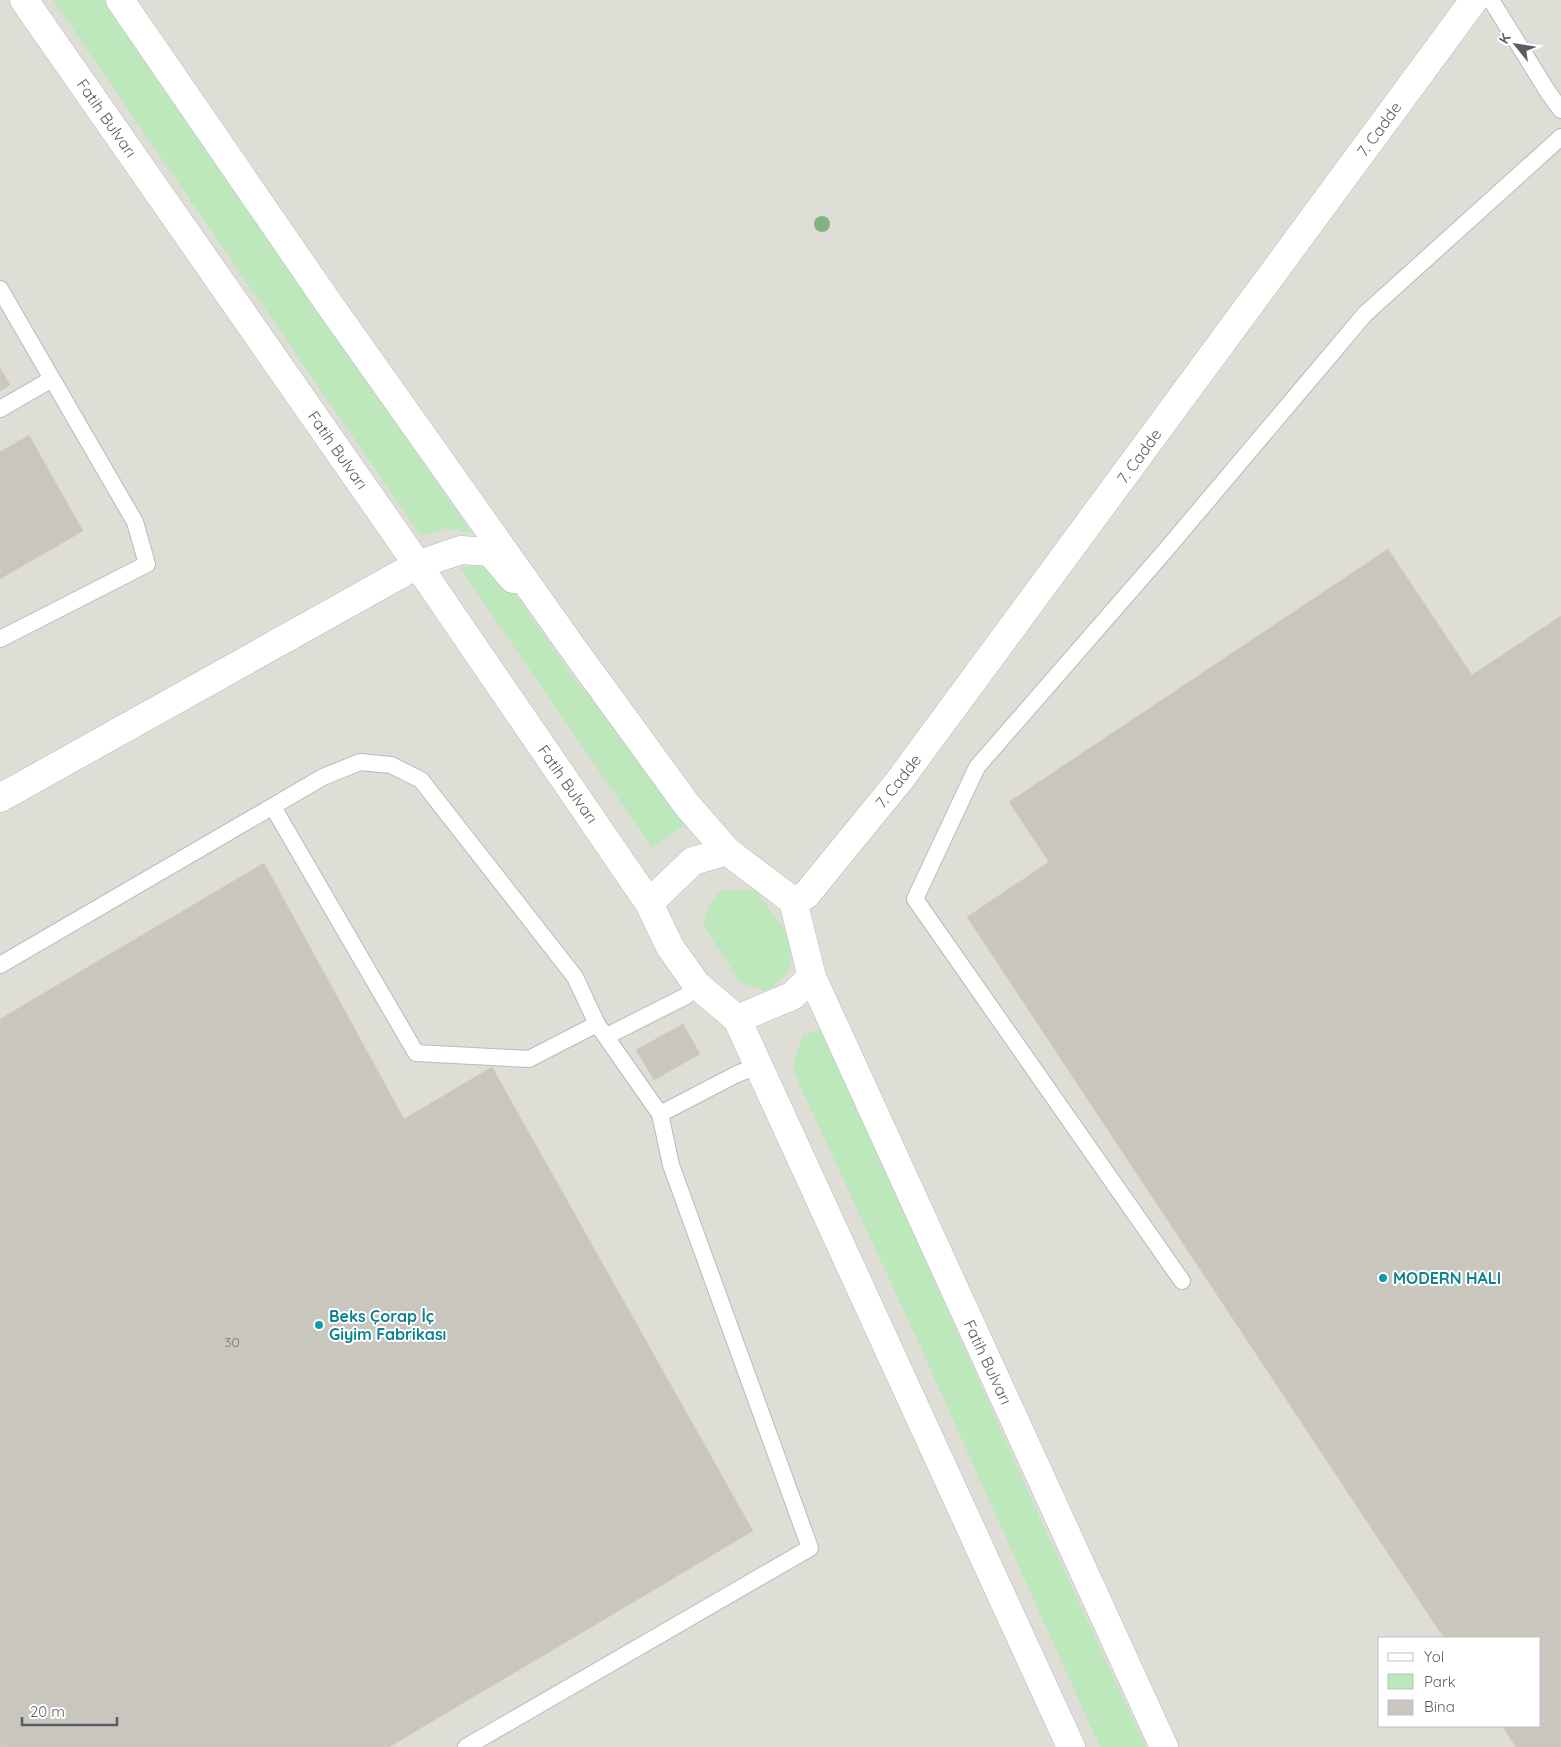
<svg xmlns="http://www.w3.org/2000/svg" width="1561" height="1747" viewBox="0 0 1561 1747" font-family="Quicksand,sans-serif">
	<style>
		.industrial { fill: #deddd6; fill-rule: evenodd }
		.green { fill: #bce8bc }
		.building { fill: #c9c6be; stroke: #d3cdbf }
		.lines { fill: none; stroke-linecap: round; stroke-linejoin: round }
		.service-casing { stroke: #b7babf; stroke-width: 18 }
		.minor-casing { stroke: #b7babf; stroke-width: 29 }
		.tertiary-casing { stroke: #b7babf; stroke-width: 29 }
		.secondary-casing { stroke: #b7bbc1; stroke-width: 29 }
		.service { stroke: #fff; stroke-width: 16 }
		.minor { stroke: #fff; stroke-width: 28 }
		.tertiary { stroke: #fff; stroke-width: 28 }
		.secondary { stroke: #fff; stroke-width: 28 }
		.tree { fill: #84b382 }
		.culture-dot { fill: #0f9aa8; stroke: #fff; stroke-width: 2 }
		.labels { text-anchor: middle; dominant-baseline: central; stroke-width: 4; stroke-linejoin: round; paint-order: stroke }
		.number-label { font-size: 14px; fill: #76787a }
		.street-label { font-size: 16px; fill: #5a5e64; stroke: #fff }
		.culture-label { font-size: 16px; font-weight: bold; fill: #0d838f; stroke: #fff; text-anchor: start }
	</style>
	<rect width="100%" height="100%" fill="#eeebe1"/>
	<path class="industrial" d="M 0,0 L 1561,0 L 1561,1747 L 0,1747 ZM 1380,1638 L 1540,1638 L 1540,1726 L 1380,1726 Z"/>
	<path class="green" d="M 53,0 L 106,0 L 472,533 L 446,528 L 421,536 Z
		M 484,565 L 502,575 L 580,687 L 604,706 L 686,824 L 652,848 L 460,568 Z
		M 721,890 L 755,890 L 792,940 C 789,972 793,972 766,991 L 740,982 L 703,925 L 710,903 Z
		M 822,1029 L 1049,1538 L 1146,1747 L 1100,1747 L 915,1335 L 792,1068 L 803,1035 Z"/>
	<path class="building" d="M 0,368 L 10,385 L 0,391 Z
		M 29,435 L 83,531 L 0,579 L 0,452 Z
		M 1388,549 L 1472,675 L 1561,616 L 1561,1747 L 1516,1747 L 1502,1726 L 1540,1726 L 1540,1638 L 1444,1638 L 967,917 L 1049,862 L 1009,802 Z
		M 264,863 L 404,1119 L 492,1067 L 753,1531 L 389,1747 L 0,1747 L 0,1019 Z
		M 683,1024 L 700,1054 L 654,1080 L 636,1050 Z"/>
	<g class="lines">
		<defs>
			<path id="service" d="M 1491,0 L 1548,92 L 1561,110
				M 0,289 L 135,522 L 147,564 L 0,639
				M 0,409 L 52,379
				M 273,807 L 416,1053 L 529,1059 L 597,1024
				M 0,965 L 323,777 L 360,762 L 391,765 L 421,780 L 575,977 L 597,1024 L 660,1114 L 671,1165 L 810,1548 L 466,1747
				M 607,1036 L 686,996 L 697,985
				M 660,1114 L 737,1074 L 758,1066
				M 1182,1281 L 915,899 L 977,767 L 1165,551 L 1365,314 L 1561,137"/>
			<path id="minor" d="M 0,798 L 417,565 L 461,550 L 490,552 L 513,579"/>
			<path id="tertiary" d="M 793,901 L 806,895 L 899,781 L 1474,0"/>
			<path id="secondary" d="M 24,0 L 406,548 L 649,903
				M 120,0 L 327,301 L 572,647 L 687,805 L 727,851
				M 727,851 L 793,901 L 812,977 L 792,996 L 737,1019 L 697,985 L 670,947 L 649,903 L 693,861 Z
				M 812,977 L 1164,1747
				M 737,1019 L 1071,1747"/>
		</defs>
		<use href="#service" class="service-casing"/>
		<use href="#minor" class="minor-casing"/>
		<use href="#tertiary" class="tertiary-casing"/>
		<use href="#secondary" class="secondary-casing"/>
		<use href="#service" class="service"/>
		<use href="#minor" class="minor"/>
		<use href="#tertiary" class="tertiary"/>
		<use href="#secondary" class="secondary"/>
	</g>
	<circle class="tree" cx="822" cy="224" r="8"/>
	<g class="culture-dot">
		<circle cx="1383" cy="1278" r="5"/>
		<circle cx="319" cy="1325" r="5"/>
	</g>
	<g class="labels">
		<g class="number-label">
			<text x="232" y="1342">30</text>
		</g>
		<g class="street-label">
			<text transform="translate(107 118) rotate(55)">Fatih Bulvarı</text>
			<text transform="translate(1379 129) rotate(-54)">7. Cadde</text>
			<text transform="translate(338 450) rotate(55)">Fatih Bulvarı</text>
			<text transform="translate(1139 456) rotate(-54)">7. Cadde</text>
			<text transform="translate(898 781) rotate(-52)">7. Cadde</text>
			<text transform="translate(568 784) rotate(55)">Fatih Bulvarı</text>
			<text transform="translate(988 1362) rotate(65)">Fatih Bulvarı</text>
		</g>
		<g class="culture-label">
			<text x="1393" y="1278">MODERN HALI</text>
			<text x="329" y="1316">Beks Çorap İç<tspan x="329" dy="18">Giyim Fabrikası</tspan></text>
		</g>
	</g>
	<rect x="1378" y="1637" width="162" height="90" fill="#ffffff" stroke="#bdbfc1"/>
	<rect x="1388" y="1653" width="25" height="8" fill="#ffffff" stroke="#bdbfc1"/>
	<text x="1424" y="1662" font-size="15" fill="#5a5e64">Yol</text>
	<rect x="1388" y="1674" width="25" height="15" fill="#bce8bc" stroke="#bdbfc1"/>
	<text x="1424" y="1687" font-size="15" fill="#5a5e64">Park</text>
	<rect x="1388" y="1700" width="25" height="15" fill="#c9c6be" stroke="#bdbfc1"/>
	<text x="1424" y="1712" font-size="15" fill="#5a5e64">Bina</text>
	<g transform="translate(1516 45) rotate(300)" stroke="#ffffff" stroke-width="4" paint-order="stroke">
	<path d="M0-4L9 19L0 12L-9 19Z" fill="#5a5e64"/>
	<text y="-8" font-size="14" font-weight="bold" text-anchor="middle" fill="#5a5e64">K</text>
	</g>
	<path d="M22 1717v8h95v-8" fill="none" stroke="#5a5e64" stroke-width="2.5"/>
	<text x="30" y="1717" font-size="15" fill="#5a5e64" stroke="#ffffff" stroke-width="4" paint-order="stroke">20 m</text>
</svg>
